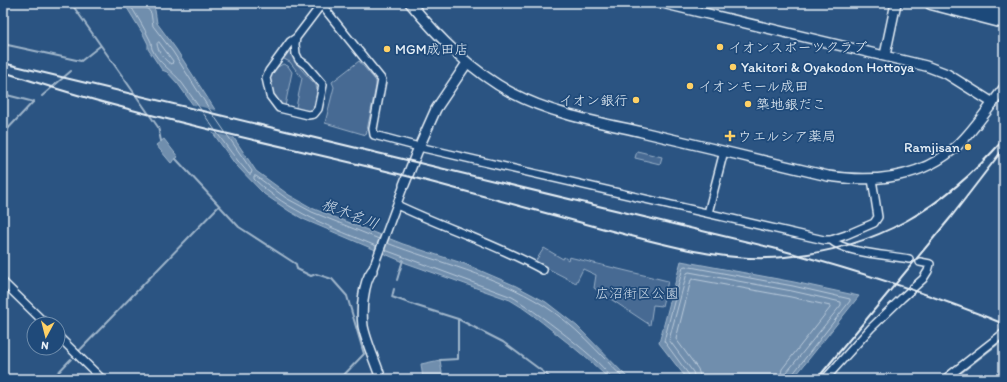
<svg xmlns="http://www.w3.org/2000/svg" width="1007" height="382" viewBox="0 0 1007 382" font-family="Itim,'Klee One',sans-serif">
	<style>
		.green { fill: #476b93; stroke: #98aec6 }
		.water { fill: #708ead; stroke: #a0b6cb }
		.pier { fill: #2b5482 }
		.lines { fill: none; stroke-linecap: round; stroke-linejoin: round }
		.shore { stroke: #b8c9da; stroke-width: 1 }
		.stream { stroke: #a0b6cb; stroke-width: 2 }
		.minor-casing { stroke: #e8f1f8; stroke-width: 10 }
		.tertiary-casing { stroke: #e8f1f8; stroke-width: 12 }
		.trunk-casing { stroke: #e8f1f8; stroke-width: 15 }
		.minor { stroke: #1f4a7a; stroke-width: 7 }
		.tertiary { stroke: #1f4a7a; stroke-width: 9 }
		.trunk { stroke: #1f4a7a; stroke-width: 12 }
		.rail { stroke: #e8f1f8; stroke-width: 2 }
		.poi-dot { fill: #ffd166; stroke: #1f4a7a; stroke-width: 1.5 }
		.labels { text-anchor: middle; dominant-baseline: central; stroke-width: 3.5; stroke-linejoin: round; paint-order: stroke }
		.poi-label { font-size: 14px; fill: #e8f1f8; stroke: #1f4a7a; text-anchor: start }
		.park-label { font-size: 14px; fill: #d0dde9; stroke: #1f4a7a }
		.water-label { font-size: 15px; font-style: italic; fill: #d0dde9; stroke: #1f4a7a }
	</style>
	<rect width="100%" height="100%" fill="#2b5482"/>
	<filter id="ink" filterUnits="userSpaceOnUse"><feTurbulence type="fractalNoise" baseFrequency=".025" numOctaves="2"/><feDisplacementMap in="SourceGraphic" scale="8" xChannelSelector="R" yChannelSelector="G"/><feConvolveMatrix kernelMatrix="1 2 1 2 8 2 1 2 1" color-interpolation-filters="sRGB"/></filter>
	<g filter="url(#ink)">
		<path class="green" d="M 291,46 L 292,47 C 290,61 307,75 316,85 C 318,93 316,107 310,112 L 297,109 L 296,107 L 302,78 L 290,62 L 282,58 Z
			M 359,61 L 376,81 L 376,86 L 366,135 L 325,123 L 334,87 L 332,82 Z
			M 283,64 L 288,66 L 292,72 L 285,106 C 272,103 272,87 270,77 L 274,69 Z
			M 637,151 L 662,157 L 660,164 L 635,158 Z
			M 544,248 L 563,259 L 564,257 L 568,260 L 569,257 L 668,281 L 662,306 L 653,305 L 650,325 L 594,288 L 596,275 L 583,269 L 576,283 L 535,262 Z"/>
		<path class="water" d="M 124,3 L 148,3 L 155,10 L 157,23 L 176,49 L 214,108 L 256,171 L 289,195 L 314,209 L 403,244 L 465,264 L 516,286 L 546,302 L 577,326 L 629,379 L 609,379 C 591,361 572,346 553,331 C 539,320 526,309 510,300 L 406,263 L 303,219 L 289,211 L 264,194 L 235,164 L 178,84 L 167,72 L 162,70 L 148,49 L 148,44 L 143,34 Z
			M 164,139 L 178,157 L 171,163 L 156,145 Z
			M 681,261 L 794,282 L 859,296 L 793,379 L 687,379 L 659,343 Z
			M 440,360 L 443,379 L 423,379 L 421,364 Z"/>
		<path class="pier" d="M 190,104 L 218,111 L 237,138 L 209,132 Z"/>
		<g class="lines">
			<path class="shore" d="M 129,3 C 136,15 144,27 150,40 C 152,43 151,46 152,49 C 158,63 173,71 182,83 C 204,113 224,146 249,174 L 251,174 L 252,171 L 210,110 L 173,52 L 153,26 L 151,13 L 146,7 L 145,3
				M 159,42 L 173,61 L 172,64 C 166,63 157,50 157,44 Z
				M 387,243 C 439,263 495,275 543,305 C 574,324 599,353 624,379
				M 376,246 C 333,228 288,212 254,179 L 254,176 L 256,176 L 286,198 L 312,212 L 379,239
				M 385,250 L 512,297 C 527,305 610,366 611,379
				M 690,379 L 689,375 L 664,341 L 683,267 L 685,266 L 793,286 L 850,299 L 850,301 L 792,375 L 791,379
				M 695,379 L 693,372 L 669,340 L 687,273 L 689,272 L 792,291 L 841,302 L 841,305 L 787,372 L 786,379
				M 701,379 L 698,369 L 676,339 L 691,280 L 693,279 L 791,297 L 830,306 L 830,308 L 782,369 L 780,379"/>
			<path class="stream" d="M 71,3 L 158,127 L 161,141
				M 3,44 L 81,61 L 100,46
				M 3,94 L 34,102
				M 42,96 L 71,71
				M 3,134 L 34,101
				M 176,159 L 239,227 L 296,264 L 297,269 L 311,276 L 316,274 L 332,279 L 347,296 L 364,354 L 340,379
				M 397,280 L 403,260
				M 394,289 L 392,297 L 417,306 L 458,319 L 458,359 L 440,360
				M 458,319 L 503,342 L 546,374 L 551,379
				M 79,351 L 219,206
				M 954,378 L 1004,339
				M 52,379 L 71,359"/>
			<defs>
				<path id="minor" d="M 320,3 L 382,80 L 373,129 L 374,135 L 419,147 L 824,240 L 831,240 L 846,235 L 874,223 L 878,217 L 872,179
					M 296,38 L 295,44 L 296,54 L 299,60 L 306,65 L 323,85 L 318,109 L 314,114 L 308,115 L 279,108 L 270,96 L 266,78 L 269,71 L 290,42 L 296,38 L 321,5
					M 397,205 C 445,228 496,244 543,270
					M 708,213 L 724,151
					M 831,240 C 845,253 889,255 909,259
					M 372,271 L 404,185
					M 3,282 L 46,324
					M 58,336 L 102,379
					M 825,379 L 871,328 L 902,298 L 923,279 L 928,271 L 930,264 L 920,262
					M 945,379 L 1004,333"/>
				<path id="tertiary" d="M 410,3 C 439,38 471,71 512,93 C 552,114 598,122 642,132 C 704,147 766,161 828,176 C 874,183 923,178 958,145 C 975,129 989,107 1004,88
					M 662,3 L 926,66 L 947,74 L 993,103
					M 321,5 L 323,3
					M 885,55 L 896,3
					M 404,185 L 419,147 L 436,109 L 467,63
					M 372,271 C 363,283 361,311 363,326 C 366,342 376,363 381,379"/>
				<path id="trunk" d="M 931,3 L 1004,22
					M 974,3 L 1004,11"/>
			</defs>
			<use href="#minor" class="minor-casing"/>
			<use href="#tertiary" class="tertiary-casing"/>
			<use href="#trunk" class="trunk-casing"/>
			<use href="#minor" class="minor"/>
			<use href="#tertiary" class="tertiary"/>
			<use href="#trunk" class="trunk"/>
			<path class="rail" d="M 3,63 L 773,248 C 851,269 929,293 1004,324
				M 3,72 C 42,84 81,97 121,107 C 227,136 335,157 442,185 C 499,200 555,216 612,231 C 668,245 726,263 785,257 C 878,248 944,208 1004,139
				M 817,379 L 951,217 L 1004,148"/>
		</g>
	</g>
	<g class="poi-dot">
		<circle cx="720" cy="47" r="4"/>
		<circle cx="387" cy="49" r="4"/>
		<circle cx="733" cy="67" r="4"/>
		<circle cx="690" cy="86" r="4"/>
		<circle cx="636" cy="100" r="4"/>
		<circle cx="748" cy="104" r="4"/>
		<path d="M728 130h4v4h4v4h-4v4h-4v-4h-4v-4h4z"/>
		<circle cx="968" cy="147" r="4"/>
	</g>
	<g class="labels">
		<g class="poi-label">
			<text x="728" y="47">イオンスポーツクラブ</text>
			<text x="395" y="49">MGM成田店</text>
			<text x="741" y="67">Yakitori &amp; Oyakodon Hottoya</text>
			<text x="698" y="86">イオンモール成田</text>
			<text x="628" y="100" text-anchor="end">イオン銀行</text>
			<text x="756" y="104">築地銀だこ</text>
			<text x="738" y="136">ウエルシア薬局</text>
			<text x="960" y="147" text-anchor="end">Ramjisan</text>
		</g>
		<g class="park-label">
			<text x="637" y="293">広沼街区公園</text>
		</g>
		<g class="water-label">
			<text transform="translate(350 214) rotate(21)">根木名川</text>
		</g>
	</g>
	<rect width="1007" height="382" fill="none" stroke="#1f4a7a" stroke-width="16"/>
	<rect x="8" y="8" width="991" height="366" fill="none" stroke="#e8f1f8" stroke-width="1.5" filter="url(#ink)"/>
	<g transform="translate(46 336) rotate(187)"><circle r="19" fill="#1f4a7a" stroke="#6f8dac"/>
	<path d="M0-3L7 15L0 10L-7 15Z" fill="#ffd166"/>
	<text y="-6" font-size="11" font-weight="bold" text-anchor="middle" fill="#e8f1f8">N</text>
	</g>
</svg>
